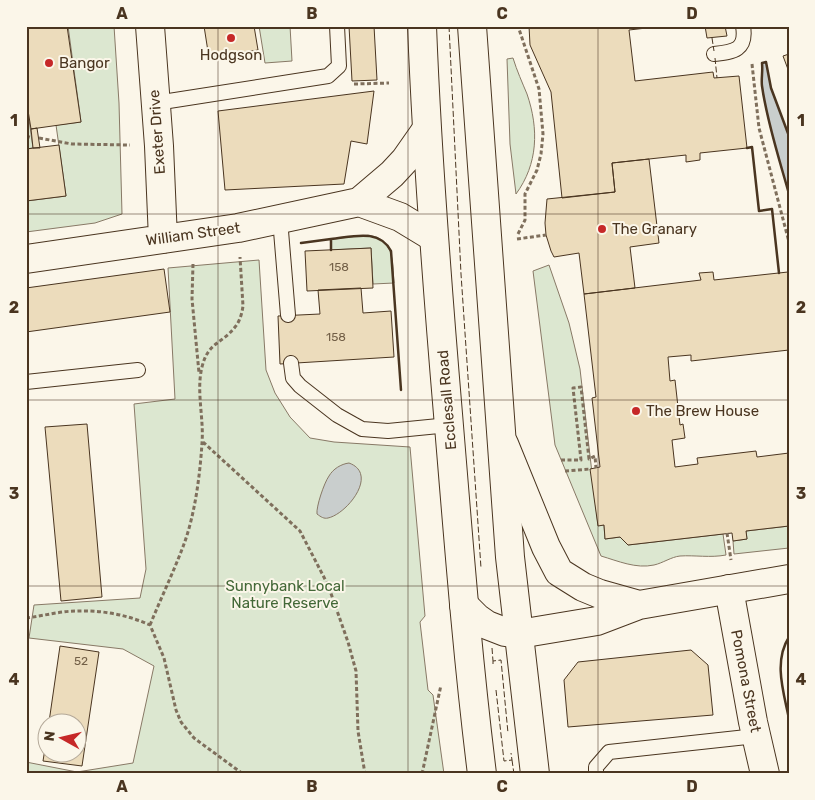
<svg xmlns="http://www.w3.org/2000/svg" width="815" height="800" viewBox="0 0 815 800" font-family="Rubik,sans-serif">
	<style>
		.green { fill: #dce7d0; stroke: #887966 }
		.water { fill: #c9cecd; stroke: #887966 }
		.building { fill: #ecdcbc; stroke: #4a3520 }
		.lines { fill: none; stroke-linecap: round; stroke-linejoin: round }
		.lane-casing { stroke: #4a3520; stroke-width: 16 }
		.street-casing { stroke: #4a3520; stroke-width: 30 }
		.secondary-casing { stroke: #4a3520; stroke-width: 30 }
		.primary-casing { stroke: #4a3520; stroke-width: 30 }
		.path { stroke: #7f6f5c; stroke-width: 3; stroke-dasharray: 4 2.5; stroke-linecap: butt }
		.lane { stroke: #fbf6e9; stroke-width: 14 }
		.street { stroke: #fbf6e9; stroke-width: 28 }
		.secondary { stroke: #fbf6e9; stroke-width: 28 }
		.primary { stroke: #fbf6e9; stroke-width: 28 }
		.fence { stroke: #4a3520; stroke-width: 1; stroke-dasharray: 6 2.5; stroke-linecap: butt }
		.wall { stroke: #4a3520; stroke-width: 2.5 }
		.grid { fill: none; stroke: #4a3520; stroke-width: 1; stroke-opacity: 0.55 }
		.poi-dot { fill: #c62828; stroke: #fbf6e9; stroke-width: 2 }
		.labels { text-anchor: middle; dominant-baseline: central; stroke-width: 4; stroke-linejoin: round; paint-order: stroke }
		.number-label { font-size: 12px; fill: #725f47 }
		.poi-label { font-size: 15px; fill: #4a3520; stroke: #fbf6e9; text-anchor: start }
		.street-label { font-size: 15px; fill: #4a3520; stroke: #fbf6e9 }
		.park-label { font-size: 15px; fill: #436837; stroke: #fbf6e9 }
		.neatline { fill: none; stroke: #4a3520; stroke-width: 2 }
		.grid-label { font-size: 16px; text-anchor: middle; font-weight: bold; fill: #4a3520 }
	</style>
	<rect width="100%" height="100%" fill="#fbf6e9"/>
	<path class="green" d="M 68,26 L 114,26 L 119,103 L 122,214 L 95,223 L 26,232 L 26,201 L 66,196 L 56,125 L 81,122 Z
		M 259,26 L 290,26 L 292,61 L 265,63 Z
		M 513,58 C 517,71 522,82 527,94 C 539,129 538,164 516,194 L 510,144 L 507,59 Z
		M 26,98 L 33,148 L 26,149 Z
		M 368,235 C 395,239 392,261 394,283 L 373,284 L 371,248 L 331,250 L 331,239 Z
		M 259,260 L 266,370 L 275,393 L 290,417 L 310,438 L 334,442 L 410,447 L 425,616 L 420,622 L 428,690 L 433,695 L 444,774 L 26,774 L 26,762 L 77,772 L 133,763 L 154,666 L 123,649 L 29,638 L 34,605 L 140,598 L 146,569 L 134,404 L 175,399 L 168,268 Z
		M 549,265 L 569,323 L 580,369 L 598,525 L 604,525 L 605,539 L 620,537 L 628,545 L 723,534 L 726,555 C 710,558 695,555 680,556 C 671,557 663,563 654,565 C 636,569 618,561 601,556 L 555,445 L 533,271 Z
		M 789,526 L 789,548 L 734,554 L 733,541 L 747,539 L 746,531 Z"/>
	<path class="water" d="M 766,62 L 771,88 L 789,136 L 789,194 C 779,158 767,122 762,86 C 761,79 763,71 762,63 Z
		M 349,463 C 379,474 347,514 328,518 C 324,519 321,517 317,514 C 316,507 324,483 329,476 C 333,469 341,464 349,463 Z"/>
	<path class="building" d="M 26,26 L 44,26 L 44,28 L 67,26 L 81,122 L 31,129 L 26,98 Z
		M 204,26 L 254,26 L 258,50 L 209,58 Z
		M 349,26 L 374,26 L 377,80 L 352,81 Z
		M 529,26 L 664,26 L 629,30 L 635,81 L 713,72 L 714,78 L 739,76 L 747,148 L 700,153 L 700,160 L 686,162 L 686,155 L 612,163 L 615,192 L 562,198 L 551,92 L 530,45 Z
		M 705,26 L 725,26 L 727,36 L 707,38 Z
		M 789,54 L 789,72 L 783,56 Z
		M 374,91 L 367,144 L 351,141 L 344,184 L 225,190 L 218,111 Z
		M 37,128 L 40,148 L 33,148 L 31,129 Z
		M 59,145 L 66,196 L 26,201 L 26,149 Z
		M 649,159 L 659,243 L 630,247 L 635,288 L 584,294 L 579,253 L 554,257 L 551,251 L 546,235 L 545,223 L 547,199 L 615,192 L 612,163 Z
		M 371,248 L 373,288 L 307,291 L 305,251 Z
		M 164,269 L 170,312 L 26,332 L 26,288 Z
		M 713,272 L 714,280 L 788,272 L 789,350 L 691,361 L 691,355 L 668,357 L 670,381 L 675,380 L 680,425 L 683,424 L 685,438 L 672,440 L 675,467 L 698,464 L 697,458 L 756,451 L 757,457 L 789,453 L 789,526 L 746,531 L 747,539 L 733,541 L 732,533 L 628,545 L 620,537 L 605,539 L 604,525 L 598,526 L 590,469 L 600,467 L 592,398 L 596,397 L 584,294 L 701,280 L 699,273 Z
		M 361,288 L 363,313 L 391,311 L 394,357 L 280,364 L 278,316 L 320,314 L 318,290 Z
		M 87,424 L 102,597 L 61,601 L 45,427 Z
		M 60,646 L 99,652 L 82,766 L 43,761 L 48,730 L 48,752 L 78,752 L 78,722 L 49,722 Z
		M 691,650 L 708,665 L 713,715 L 568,727 L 564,680 L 578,662 Z"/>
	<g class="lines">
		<defs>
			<path id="lane" d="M 714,54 C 734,52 747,50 743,26
				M 156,103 L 328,76 L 339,66 L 337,26
				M 280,219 L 288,315
				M 291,363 L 293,378 L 300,386 L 337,415 L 362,429 L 388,431 L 449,425
				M 26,382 L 138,370
				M 596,774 L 596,767 L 609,752 L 756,736"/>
			<path id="street" d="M 150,26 L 159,146 L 163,239
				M 359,202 L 400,217 L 433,237
				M 26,259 L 238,228 L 359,202 L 392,174 L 405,160 L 426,130
				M 729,589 L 753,722 L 765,774"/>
			<path id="secondary" d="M 504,444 L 546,547 L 559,572 L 583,587 L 600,594 L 639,605
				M 464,605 L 477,618 L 487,625 L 505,632 L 519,634 L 597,621 L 639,605 L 789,579"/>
			<path id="primary" d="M 422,26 C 427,156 437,284 448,414 C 458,534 467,654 482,774
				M 472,26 L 510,557 L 535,774"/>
		</defs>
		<use href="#lane" class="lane-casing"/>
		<use href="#street" class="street-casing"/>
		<use href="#secondary" class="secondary-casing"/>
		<use href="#primary" class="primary-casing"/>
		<path class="path" d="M 752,64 L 759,128 L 789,242
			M 354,84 L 389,83
			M 26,136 L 32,138
			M 39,138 L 72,144 L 130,145
			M 518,234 L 525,220 L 525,194 L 537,170 L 541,154 L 543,134 L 539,89 L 518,26
			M 517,239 L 546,235
			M 193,264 L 192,299 L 199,373
			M 203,442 L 300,531 L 328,585 L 348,642 L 356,671 L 358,731 L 365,774
			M 561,460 L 581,460 L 573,388 L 581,387 L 589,459 L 595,456 L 596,468
			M 565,471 L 590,469
			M 727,533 L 731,560
			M 26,618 C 43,616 60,611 77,611 C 102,610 128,615 150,625 L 164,658 L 176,710 L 181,722 L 194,738 L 243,774
			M 150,625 C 161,598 174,571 184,544 C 195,514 200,475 202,443 C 204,418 196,391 202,367 C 208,342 222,344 235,327 C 240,321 242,313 243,306 L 240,257
			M 422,774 L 441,685"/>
		<use href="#lane" class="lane"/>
		<use href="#street" class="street"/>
		<use href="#secondary" class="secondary"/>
		<use href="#primary" class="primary"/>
		<path class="fence" d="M 449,26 L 461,274 L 481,568
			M 712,38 L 714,51
			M 715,58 L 717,78
			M 492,648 L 493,661
			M 493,664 L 493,661 L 501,660 L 508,733
			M 496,690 L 504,761 L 512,760 L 511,753
			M 512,760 L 514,774"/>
		<path class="wall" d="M 789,136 L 771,88 L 766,62 L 762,63 C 763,71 761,79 762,86 C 767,122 779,158 789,194
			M 747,148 L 752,147 L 759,211 L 772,209 L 779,273
			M 331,239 C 352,237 379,228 391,251 L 401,390
			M 301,243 L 331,239 L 331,250
			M 789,637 C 773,662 784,693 789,719"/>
	</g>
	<path class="grid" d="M 218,26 L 218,774M 408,26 L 408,774M 598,26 L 598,774M 26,214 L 789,214M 26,400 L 789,400M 26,586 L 789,586"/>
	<g class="poi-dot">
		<circle cx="231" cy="38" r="5"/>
		<circle cx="49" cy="63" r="5"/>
		<circle cx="602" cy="229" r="5"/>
		<circle cx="636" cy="411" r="5"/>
	</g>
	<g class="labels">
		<g class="number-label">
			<text x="339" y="267">158</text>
			<text x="336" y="337">158</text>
			<text x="81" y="661">52</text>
		</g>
		<g class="poi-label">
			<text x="231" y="55" text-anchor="middle">Hodgson</text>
			<text x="59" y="63">Bangor</text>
			<text x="612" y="229">The Granary</text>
			<text x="646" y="411">The Brew House</text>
		</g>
		<g class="street-label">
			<text transform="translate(157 132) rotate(-94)">Exeter Drive</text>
			<text transform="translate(193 234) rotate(-8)">William Street</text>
			<text transform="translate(447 400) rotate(-95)">Ecclesall Road</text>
			<text transform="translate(746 681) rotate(79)">Pomona Street</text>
		</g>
		<g class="park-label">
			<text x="285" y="586">Sunnybank Local<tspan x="285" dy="17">Nature Reserve</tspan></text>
		</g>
	</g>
	<rect width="815" height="800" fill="none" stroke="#fbf6e9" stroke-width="55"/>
	<g transform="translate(62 738) rotate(278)"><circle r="24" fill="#fbf6e9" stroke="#b4a999"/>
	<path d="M0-4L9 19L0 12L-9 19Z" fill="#c62828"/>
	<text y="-8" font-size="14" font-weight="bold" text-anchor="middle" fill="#4a3520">N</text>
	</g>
	<rect x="28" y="28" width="760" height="744" class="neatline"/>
	<g class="grid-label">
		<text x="122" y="19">A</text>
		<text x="312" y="19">B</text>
		<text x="502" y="19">C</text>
		<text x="692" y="19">D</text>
		<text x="14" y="126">1</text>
		<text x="801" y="126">1</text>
		<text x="14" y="313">2</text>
		<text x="801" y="313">2</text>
		<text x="14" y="499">3</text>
		<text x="801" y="499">3</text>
		<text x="14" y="685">4</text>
		<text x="801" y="685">4</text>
		<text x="122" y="792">A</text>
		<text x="312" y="792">B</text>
		<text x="502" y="792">C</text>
		<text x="692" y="792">D</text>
	</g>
</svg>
